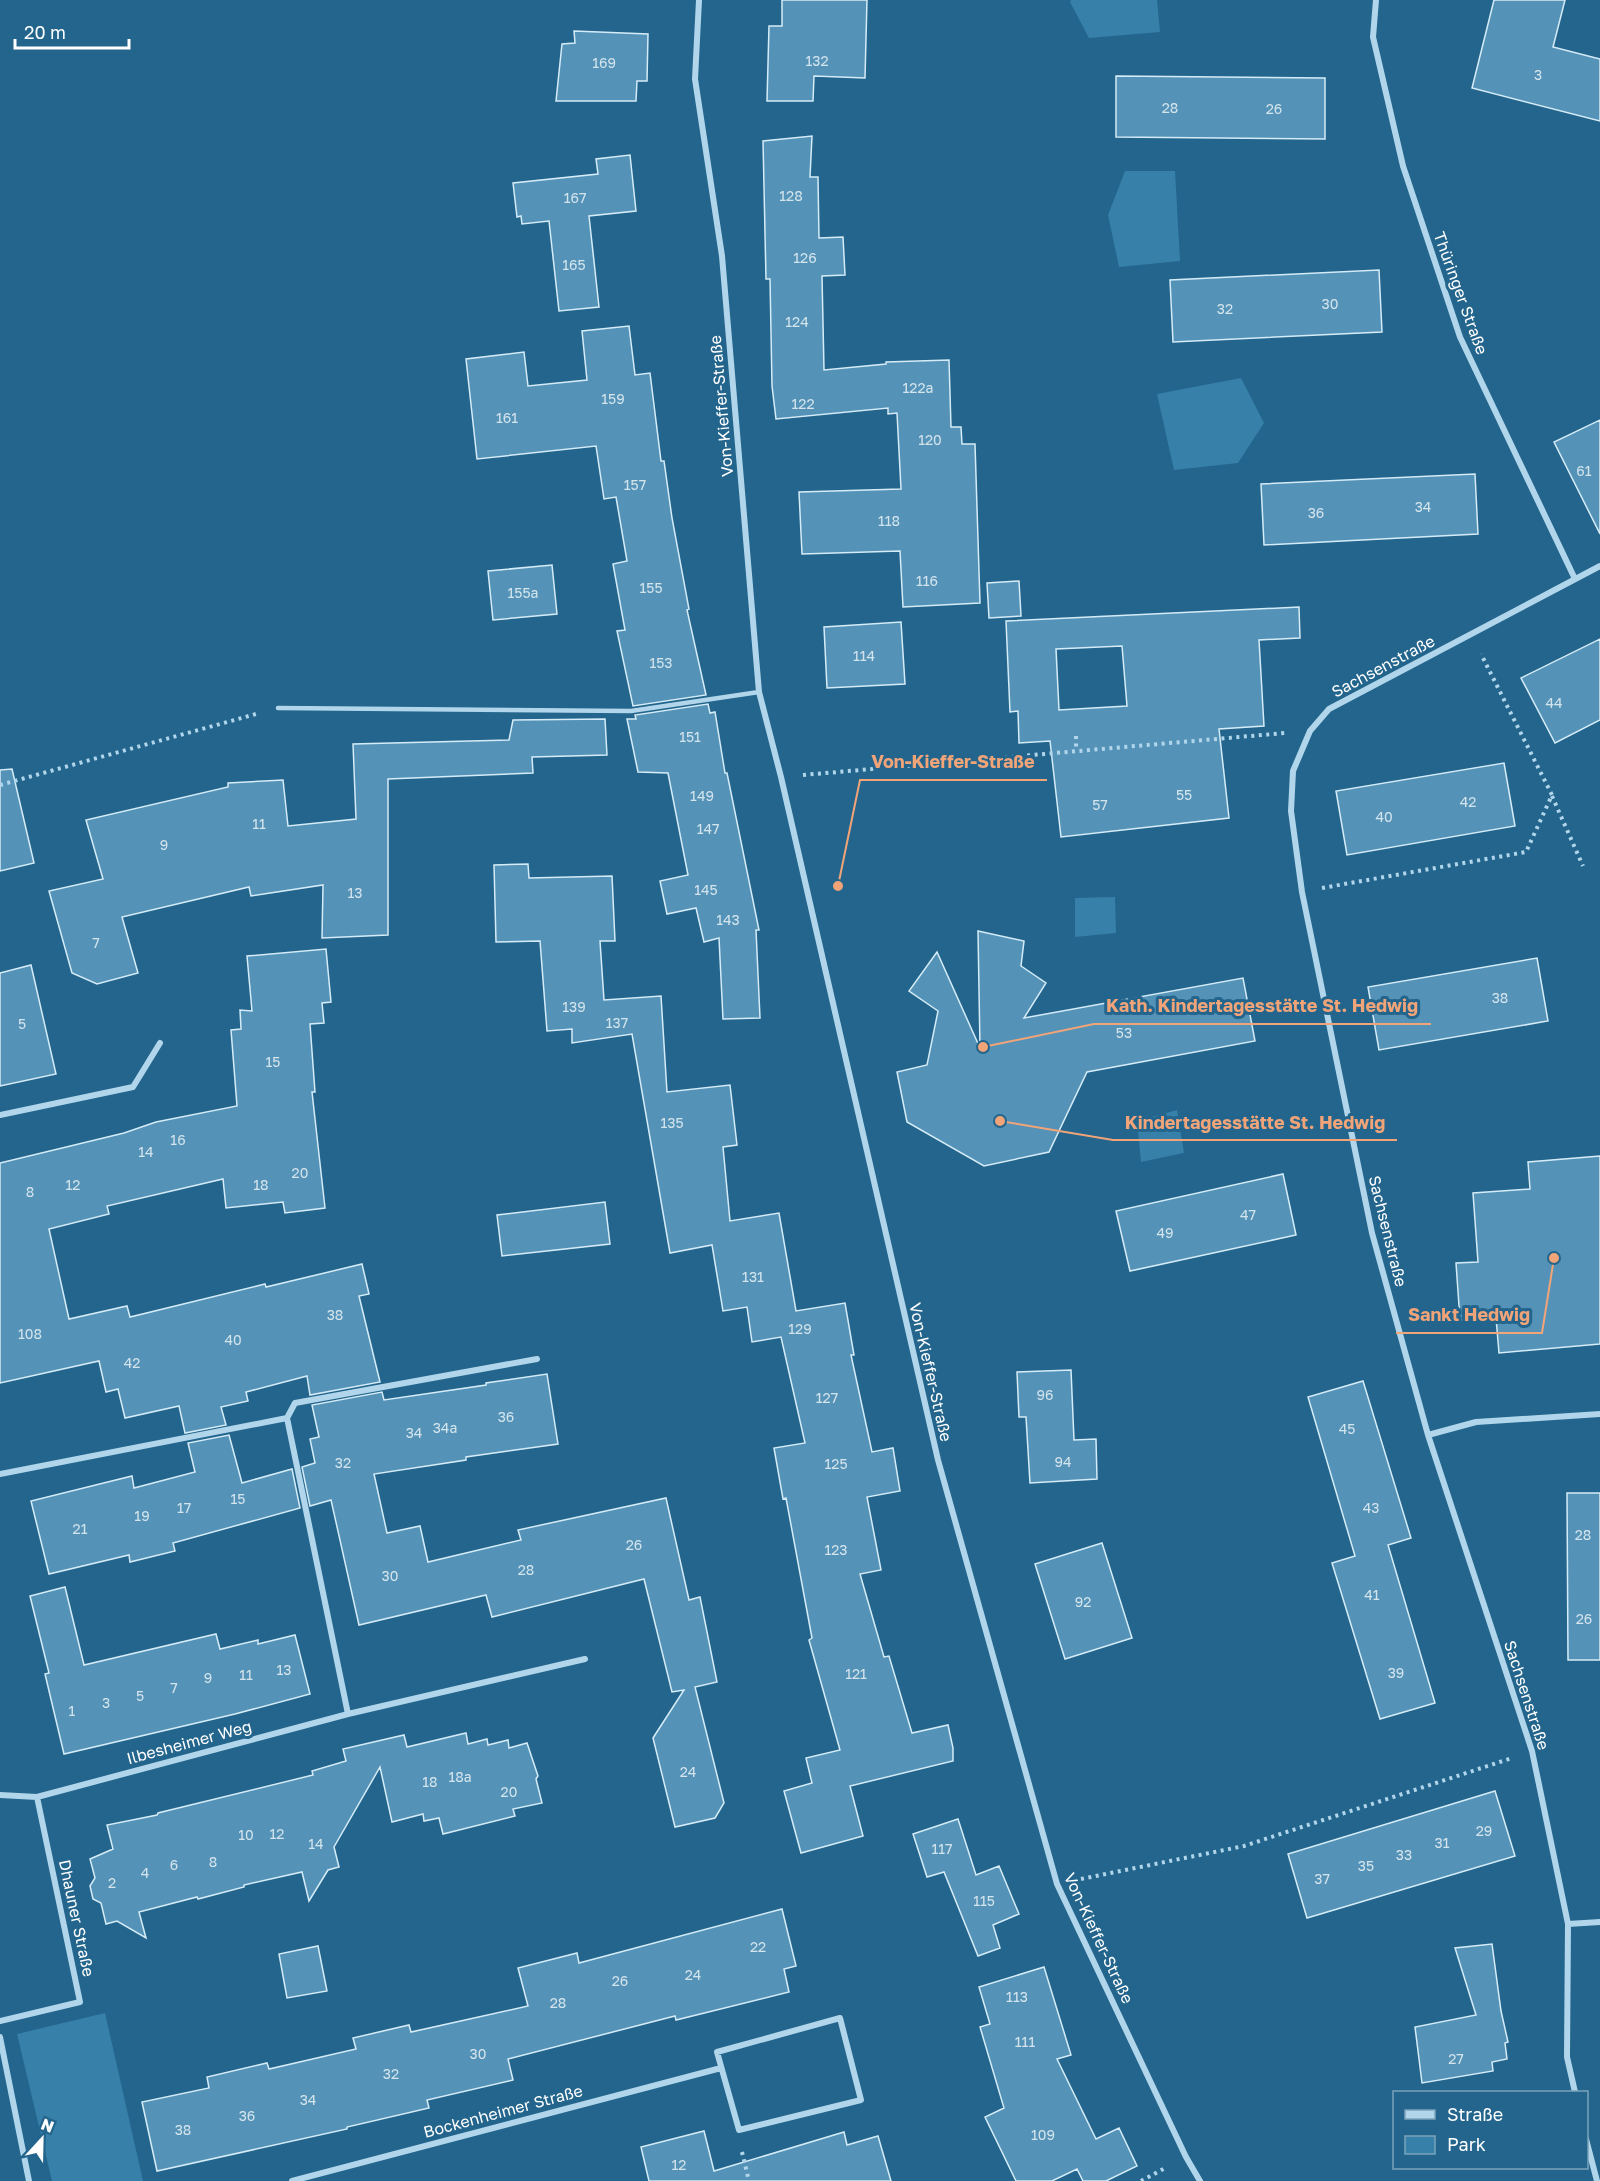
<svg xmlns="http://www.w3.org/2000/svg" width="1600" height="2181" viewBox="0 0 1600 2181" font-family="'Golos Text',sans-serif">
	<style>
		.green { fill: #3780a9 }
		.building { fill: #5493b7; stroke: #d5ecf8; stroke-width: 1.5; fill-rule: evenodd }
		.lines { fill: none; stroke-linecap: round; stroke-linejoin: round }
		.path { stroke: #b1d6eb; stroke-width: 4; stroke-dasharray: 3 4.5; stroke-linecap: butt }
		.lane { stroke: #b1d6eb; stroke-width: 4.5 }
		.street { stroke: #b1d6eb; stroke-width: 6 }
		.labels { text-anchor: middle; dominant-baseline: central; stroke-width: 6; stroke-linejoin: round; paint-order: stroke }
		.number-label { font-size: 14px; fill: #d4e4ed }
		.street-label { font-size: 16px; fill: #fff; stroke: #23658c }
		.leader { fill: none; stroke: #f2a479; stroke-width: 2 }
		.callout-dot { fill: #f2a479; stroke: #23658c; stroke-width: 2 }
		.callout-label { font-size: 18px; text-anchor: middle; font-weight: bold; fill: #f2a479; stroke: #23658c; stroke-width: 6; stroke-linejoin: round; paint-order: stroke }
	</style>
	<rect width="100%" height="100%" fill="#23658c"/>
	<path class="green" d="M 1071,0 L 1157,0 L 1160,32 L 1089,38 L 1070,2 Z
		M 1125,171 L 1175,171 L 1180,261 L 1119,267 L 1108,215 Z
		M 1241,378 L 1264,423 L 1238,463 L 1174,470 L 1157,394 Z
		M 1115,897 L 1116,933 L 1075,937 L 1075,898 Z
		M 1177,1110 L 1184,1153 L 1141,1162 L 1137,1121 Z
		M 105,2013 L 143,2181 L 52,2181 L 17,2034 Z"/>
	<path class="building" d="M 782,0 L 867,0 L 865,78 L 814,76 L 813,101 L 767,101 L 769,26 L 782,26 Z
		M 1494,0 L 1565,0 L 1553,47 L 1600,59 L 1600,121 L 1472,88 Z
		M 574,31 L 648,34 L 647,81 L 637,81 L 636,101 L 556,101 L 562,44 L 575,43 Z
		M 1116,76 L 1325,78 L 1325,139 L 1116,137 Z
		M 812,136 L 810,177 L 818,177 L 819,238 L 843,237 L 845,275 L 822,276 L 824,370 L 886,364 L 886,362 L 949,360 L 951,427 L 961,427 L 962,444 L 975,444 L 980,603 L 903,607 L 900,551 L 802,554 L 799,492 L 901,489 L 897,413 L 888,414 L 888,408 L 776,419 L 772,386 L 770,279 L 766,279 L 763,141 Z
		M 630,155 L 636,211 L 589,216 L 599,307 L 559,311 L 549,221 L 522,224 L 521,216 L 517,217 L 513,183 L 598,174 L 596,159 Z
		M 1379,270 L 1382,332 L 1173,342 L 1170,280 Z
		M 629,326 L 635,375 L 650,373 L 661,461 L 664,461 L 672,518 L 689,609 L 687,610 L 706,695 L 633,706 L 617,631 L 625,630 L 613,564 L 627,561 L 616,497 L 604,499 L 596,446 L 477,459 L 466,359 L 524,352 L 528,386 L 587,380 L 582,331 Z
		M 1600,420 L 1600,534 L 1554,442 Z
		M 1475,474 L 1478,534 L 1264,545 L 1261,484 Z
		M 552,565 L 557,614 L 493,620 L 488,571 Z
		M 1019,581 L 1021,616 L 989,618 L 987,583 Z
		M 1299,607 L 1300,638 L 1259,640 L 1264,726 L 1219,729 L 1229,818 L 1061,837 L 1050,741 L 1019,743 L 1018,711 L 1010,712 L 1006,621 ZM 1122,646 L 1127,706 L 1059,710 L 1056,649 Z
		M 901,622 L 905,684 L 827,688 L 824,627 Z
		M 1600,639 L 1600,720 L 1555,743 L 1521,678 Z
		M 708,704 L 710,713 L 715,712 L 725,773 L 727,773 L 759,930 L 756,930 L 760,1018 L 723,1019 L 719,938 L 704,942 L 696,908 L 667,914 L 660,881 L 688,875 L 668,773 L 638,772 L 627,719 L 636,719 L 635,715 Z
		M 605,719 L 607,755 L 532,757 L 533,773 L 388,779 L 388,935 L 322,938 L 323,885 L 251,896 L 249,887 L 122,917 L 138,973 L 97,984 L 72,973 L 49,891 L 103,879 L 86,820 L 228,787 L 228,783 L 283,780 L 288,826 L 356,819 L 353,744 L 509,740 L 513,720 Z
		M 1504,763 L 1515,826 L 1347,855 L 1336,791 Z
		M 12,769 L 34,863 L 0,871 L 0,770 Z
		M 528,864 L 529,878 L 612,876 L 615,941 L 600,941 L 604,1000 L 661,996 L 667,1092 L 730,1085 L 737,1145 L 723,1147 L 730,1221 L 779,1213 L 796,1311 L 845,1303 L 854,1355 L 851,1355 L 872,1452 L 893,1448 L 900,1491 L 867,1497 L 881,1570 L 860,1574 L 884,1657 L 889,1656 L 912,1733 L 948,1725 L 953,1748 L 953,1761 L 850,1786 L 863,1836 L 801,1853 L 784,1791 L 812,1783 L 806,1758 L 840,1750 L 809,1640 L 812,1638 L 786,1498 L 783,1499 L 774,1448 L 805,1443 L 781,1337 L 752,1342 L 747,1307 L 723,1311 L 712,1245 L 670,1253 L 632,1034 L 572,1043 L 572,1029 L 547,1031 L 540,941 L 496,942 L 494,865 Z
		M 978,931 L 1024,941 L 1021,966 L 1046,983 L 1024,1018 L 1243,978 L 1255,1041 L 1087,1072 L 1049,1152 L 984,1166 L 907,1122 L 897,1072 L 927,1065 L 938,1011 L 909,991 L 937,952 L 980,1048 Z
		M 326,949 L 331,1002 L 322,1003 L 324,1023 L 310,1024 L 315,1092 L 312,1092 L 325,1208 L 285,1213 L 283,1202 L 226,1208 L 223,1179 L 107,1206 L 109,1214 L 49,1229 L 69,1319 L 127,1306 L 130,1317 L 265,1284 L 266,1287 L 362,1264 L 369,1294 L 359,1296 L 380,1382 L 310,1395 L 307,1376 L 246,1392 L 248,1401 L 221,1407 L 226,1425 L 185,1433 L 179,1406 L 125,1418 L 118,1389 L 106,1392 L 99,1361 L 0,1383 L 0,1163 L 124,1133 L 156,1122 L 237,1106 L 231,1030 L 241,1029 L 240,1010 L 252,1011 L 247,956 Z
		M 1537,958 L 1548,1021 L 1379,1050 L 1368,987 Z
		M 31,965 L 56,1074 L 0,1086 L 0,973 Z
		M 1600,1156 L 1600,1344 L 1499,1353 L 1496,1318 L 1460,1320 L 1456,1263 L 1478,1262 L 1473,1193 L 1530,1189 L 1528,1162 Z
		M 1283,1174 L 1296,1235 L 1130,1271 L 1116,1211 Z
		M 605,1202 L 610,1244 L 502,1256 L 497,1215 Z
		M 1071,1370 L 1074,1440 L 1096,1439 L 1097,1479 L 1030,1483 L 1026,1417 L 1019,1417 L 1017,1372 Z
		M 547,1374 L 558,1444 L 466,1457 L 466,1460 L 374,1474 L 387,1533 L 420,1526 L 428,1562 L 521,1540 L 518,1530 L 666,1498 L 689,1600 L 700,1597 L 717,1682 L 695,1687 L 724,1803 L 715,1818 L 675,1827 L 653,1738 L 684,1690 L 672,1692 L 644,1579 L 492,1617 L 486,1595 L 359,1625 L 331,1500 L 310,1506 L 302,1467 L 315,1463 L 310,1439 L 319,1437 L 312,1405 L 382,1392 L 384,1400 L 486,1385 L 486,1383 Z
		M 1363,1381 L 1411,1538 L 1388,1545 L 1435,1703 L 1380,1719 L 1332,1563 L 1355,1556 L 1308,1397 Z
		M 229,1435 L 242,1483 L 292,1469 L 300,1508 L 173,1543 L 175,1551 L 130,1562 L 129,1555 L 49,1574 L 31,1501 L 132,1476 L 134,1488 L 195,1472 L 188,1443 Z
		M 1567,1493 L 1600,1493 L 1600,1660 L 1568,1660 Z
		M 1102,1543 L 1132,1638 L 1065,1659 L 1035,1564 Z
		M 65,1587 L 84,1665 L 216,1634 L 220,1649 L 258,1640 L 258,1644 L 295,1635 L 310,1694 L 235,1714 L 64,1754 L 45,1674 L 49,1673 L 30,1596 Z
		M 466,1733 L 468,1744 L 487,1739 L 488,1745 L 508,1740 L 509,1748 L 527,1743 L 538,1776 L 536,1779 L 542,1803 L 513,1809 L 515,1816 L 443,1834 L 439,1818 L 424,1821 L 423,1814 L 392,1822 L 380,1767 L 334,1847 L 339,1867 L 328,1870 L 309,1901 L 302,1872 L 244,1885 L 244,1887 L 198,1899 L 197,1897 L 139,1912 L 146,1938 L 117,1921 L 106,1924 L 101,1903 L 93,1899 L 90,1886 L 95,1878 L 90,1859 L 113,1849 L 107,1825 L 157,1815 L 158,1813 L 313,1775 L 312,1771 L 346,1761 L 343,1749 L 404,1735 L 407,1747 Z
		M 1495,1791 L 1515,1856 L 1307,1918 L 1288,1854 Z
		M 958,1819 L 976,1875 L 999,1866 L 1019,1914 L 993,1925 L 1000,1948 L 978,1956 L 944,1872 L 927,1877 L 913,1834 Z
		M 782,1909 L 796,1966 L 784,1969 L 789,1992 L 676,2020 L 675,2016 L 508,2059 L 513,2080 L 427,2100 L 429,2108 L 347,2127 L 347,2129 L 157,2171 L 142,2102 L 209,2088 L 207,2077 L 267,2063 L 269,2069 L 356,2049 L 353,2038 L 409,2025 L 411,2032 L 528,2006 L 518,1968 L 577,1953 L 579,1963 Z
		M 1492,1944 L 1501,2011 L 1508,2042 L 1505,2043 L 1507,2059 L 1492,2062 L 1493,2071 L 1422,2083 L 1415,2027 L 1476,2015 L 1455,1948 Z
		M 318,1946 L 327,1991 L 287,1998 L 279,1954 Z
		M 1044,1967 L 1071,2055 L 1057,2059 L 1096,2139 L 1119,2128 L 1137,2166 L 1106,2181 L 1083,2181 L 1077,2169 L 1052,2181 L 1016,2181 L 985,2117 L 1004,2108 L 980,2027 L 990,2024 L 979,1987 Z
		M 704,2131 L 714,2171 L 844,2132 L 847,2145 L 878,2136 L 891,2181 L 649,2181 L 641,2147 Z"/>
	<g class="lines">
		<path class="path" d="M 1076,736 L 1076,750
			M 803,775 L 1285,733
			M 0,785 L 256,714
			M 1552,796 L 1583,866
			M 1322,888 L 1526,852 L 1552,795 L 1481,654
			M 1081,1879 L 1244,1846 L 1512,1758
			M 742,2152 L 749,2181
			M 1141,2181 L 1167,2167"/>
		<path class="lane" d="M 278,708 L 631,711 L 759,692"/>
		<path class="street" d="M 699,0 L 695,79 L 722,256 L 759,692 L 781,777 L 938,1460 L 1057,1884 L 1186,2157 L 1200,2181
			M 1376,0 L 1373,37 L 1403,166 L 1460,337 L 1575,579
			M 0,1115 L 133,1087 L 160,1043
			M 287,1418 L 295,1403 L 537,1359
			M 1428,1435 L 1476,1422 L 1600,1414
			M 0,1474 L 287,1418 L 348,1714
			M 0,1795 L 37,1797 L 80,2002 L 0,2021
			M 37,1797 L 348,1714 L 585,1659
			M 1568,1924 L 1600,1922
			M 840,2018 L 861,2100 L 739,2130 L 717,2052 Z
			M 0,2037 L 29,2181
			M 1575,2092 L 1567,2057 L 1568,1924 L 1532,1751 L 1428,1435 L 1372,1233 L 1302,892 L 1291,811 L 1293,771 L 1310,731 L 1329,709 L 1600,566
			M 1586,2139 L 1597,2181
			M 292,2181 L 721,2068"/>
	</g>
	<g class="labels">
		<g class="number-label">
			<text x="817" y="60">132</text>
			<text x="604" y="62">169</text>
			<text x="1538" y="74">3</text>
			<text x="1170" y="107">28</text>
			<text x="1274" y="108">26</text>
			<text x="791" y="195">128</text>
			<text x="575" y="197">167</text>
			<text x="805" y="257">126</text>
			<text x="574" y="264">165</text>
			<text x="1330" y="303">30</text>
			<text x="1225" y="308">32</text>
			<text x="797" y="321">124</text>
			<text x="918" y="387">122a</text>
			<text x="613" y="398">159</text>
			<text x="803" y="403">122</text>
			<text x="507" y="417">161</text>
			<text x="930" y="439">120</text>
			<text x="1584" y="470">61</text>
			<text x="635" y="484">157</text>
			<text x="1423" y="506">34</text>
			<text x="1316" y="512">36</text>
			<text x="889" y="520">118</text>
			<text x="927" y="580">116</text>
			<text x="651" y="587">155</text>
			<text x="523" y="592">155a</text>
			<text x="864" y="655">114</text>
			<text x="661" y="662">153</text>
			<text x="1554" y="702">44</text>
			<text x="690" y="736">151</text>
			<text x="1184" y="794">55</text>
			<text x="702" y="795">149</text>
			<text x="1468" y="801">42</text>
			<text x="1100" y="804">57</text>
			<text x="1384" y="816">40</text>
			<text x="259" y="823">11</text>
			<text x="708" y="828">147</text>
			<text x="164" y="844">9</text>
			<text x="706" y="889">145</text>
			<text x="355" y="892">13</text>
			<text x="728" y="919">143</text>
			<text x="96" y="942">7</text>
			<text x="1500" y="997">38</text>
			<text x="574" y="1006">139</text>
			<text x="617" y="1022">137</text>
			<text x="22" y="1023">5</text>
			<text x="1124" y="1032">53</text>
			<text x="273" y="1061">15</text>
			<text x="672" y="1122">135</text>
			<text x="178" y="1139">16</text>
			<text x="146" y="1151">14</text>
			<text x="300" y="1172">20</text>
			<text x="73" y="1184">12</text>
			<text x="261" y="1184">18</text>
			<text x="30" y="1191">8</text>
			<text x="1248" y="1214">47</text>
			<text x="1165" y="1232">49</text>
			<text x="753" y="1276">131</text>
			<text x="335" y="1314">38</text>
			<text x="800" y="1328">129</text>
			<text x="30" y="1333">108</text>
			<text x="233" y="1339">40</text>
			<text x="132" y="1362">42</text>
			<text x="1045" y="1394">96</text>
			<text x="827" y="1397">127</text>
			<text x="506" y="1416">36</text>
			<text x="445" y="1427">34a</text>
			<text x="1347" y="1428">45</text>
			<text x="414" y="1432">34</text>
			<text x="1063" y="1461">94</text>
			<text x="343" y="1462">32</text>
			<text x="836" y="1463">125</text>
			<text x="238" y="1498">15</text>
			<text x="184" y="1507">17</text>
			<text x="1371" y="1507">43</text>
			<text x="142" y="1515">19</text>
			<text x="80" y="1528">21</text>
			<text x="1583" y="1534">28</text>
			<text x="634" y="1544">26</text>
			<text x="836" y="1549">123</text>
			<text x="526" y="1569">28</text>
			<text x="390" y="1575">30</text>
			<text x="1372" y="1594">41</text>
			<text x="1083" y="1601">92</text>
			<text x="1584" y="1618">26</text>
			<text x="284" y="1669">13</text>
			<text x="1396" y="1672">39</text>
			<text x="856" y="1673">121</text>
			<text x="246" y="1674">11</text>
			<text x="208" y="1677">9</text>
			<text x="174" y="1687">7</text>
			<text x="140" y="1695">5</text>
			<text x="106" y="1702">3</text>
			<text x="72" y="1710">1</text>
			<text x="688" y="1771">24</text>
			<text x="460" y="1776">18a</text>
			<text x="430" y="1781">18</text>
			<text x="509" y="1791">20</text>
			<text x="1484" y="1830">29</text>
			<text x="277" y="1833">12</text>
			<text x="246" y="1834">10</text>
			<text x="1442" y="1842">31</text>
			<text x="316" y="1843">14</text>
			<text x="942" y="1848">117</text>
			<text x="1404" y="1854">33</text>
			<text x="213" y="1861">8</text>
			<text x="174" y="1864">6</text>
			<text x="1366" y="1865">35</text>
			<text x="145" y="1872">4</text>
			<text x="1322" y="1878">37</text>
			<text x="112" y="1882">2</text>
			<text x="984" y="1900">115</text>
			<text x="758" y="1946">22</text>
			<text x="693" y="1974">24</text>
			<text x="620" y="1980">26</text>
			<text x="1017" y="1996">113</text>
			<text x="558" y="2002">28</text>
			<text x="1025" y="2041">111</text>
			<text x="478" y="2053">30</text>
			<text x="1456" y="2058">27</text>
			<text x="391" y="2073">32</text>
			<text x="308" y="2099">34</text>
			<text x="247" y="2115">36</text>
			<text x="183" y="2129">38</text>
			<text x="1043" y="2134">109</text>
			<text x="679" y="2164">12</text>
		</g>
		<g class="street-label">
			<text transform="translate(1461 293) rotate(70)">Thüringer Straße</text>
			<text transform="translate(721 406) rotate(-95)">Von-Kieffer-Straße</text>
			<text transform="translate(1383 666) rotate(-28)">Sachsenstraße</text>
			<text transform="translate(1388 1231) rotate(76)">Sachsenstraße</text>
			<text transform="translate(931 1372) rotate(77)">Von-Kieffer-Straße</text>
			<text transform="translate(1527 1695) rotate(72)">Sachsenstraße</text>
			<text transform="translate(189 1742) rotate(-15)">Ilbesheimer Weg</text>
			<text transform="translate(77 1918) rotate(78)">Dhauner Straße</text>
			<text transform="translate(1099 1938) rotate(65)">Von-Kieffer-Straße</text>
			<text transform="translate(503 2111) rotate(-15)">Bockenheimer Straße</text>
		</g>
	</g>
	<path class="leader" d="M838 886L860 780H1047M983 1047L1094 1024H1431M1000 1121L1113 1140H1397M1554 1258L1542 1333H1396"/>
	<g class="callout-dot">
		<circle cx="838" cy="886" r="6"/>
		<circle cx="983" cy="1047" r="6"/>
		<circle cx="1000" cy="1121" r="6"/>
		<circle cx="1554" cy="1258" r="6"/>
	</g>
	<g class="callout-label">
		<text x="953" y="768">Von-Kieffer-Straße</text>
		<text x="1262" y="1012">Kath. Kindertagesstätte St. Hedwig</text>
		<text x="1255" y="1129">Kindertagesstätte St. Hedwig</text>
		<text x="1469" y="1321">Sankt Hedwig</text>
	</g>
	<rect x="1393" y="2091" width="195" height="78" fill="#23658c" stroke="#7ba3ba" stroke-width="1.5"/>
	<rect x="1405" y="2110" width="30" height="9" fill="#b1d6eb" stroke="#7ba3ba" stroke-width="1.5"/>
	<text x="1447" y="2121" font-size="18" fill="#ffffff">Straße</text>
	<rect x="1405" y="2136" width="30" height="18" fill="#3780a9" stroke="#7ba3ba" stroke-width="1.5"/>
	<text x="1447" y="2151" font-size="18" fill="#ffffff">Park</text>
	<g transform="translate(42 2139) rotate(22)" stroke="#23658c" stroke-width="4.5" paint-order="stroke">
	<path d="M0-4.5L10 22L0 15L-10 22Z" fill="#ffffff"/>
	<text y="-9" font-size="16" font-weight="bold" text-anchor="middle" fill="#ffffff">N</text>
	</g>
	<path d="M15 39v9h114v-9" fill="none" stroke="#ffffff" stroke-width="3"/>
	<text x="24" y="39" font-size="18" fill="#ffffff" stroke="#23658c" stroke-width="4.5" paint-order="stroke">20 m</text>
</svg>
